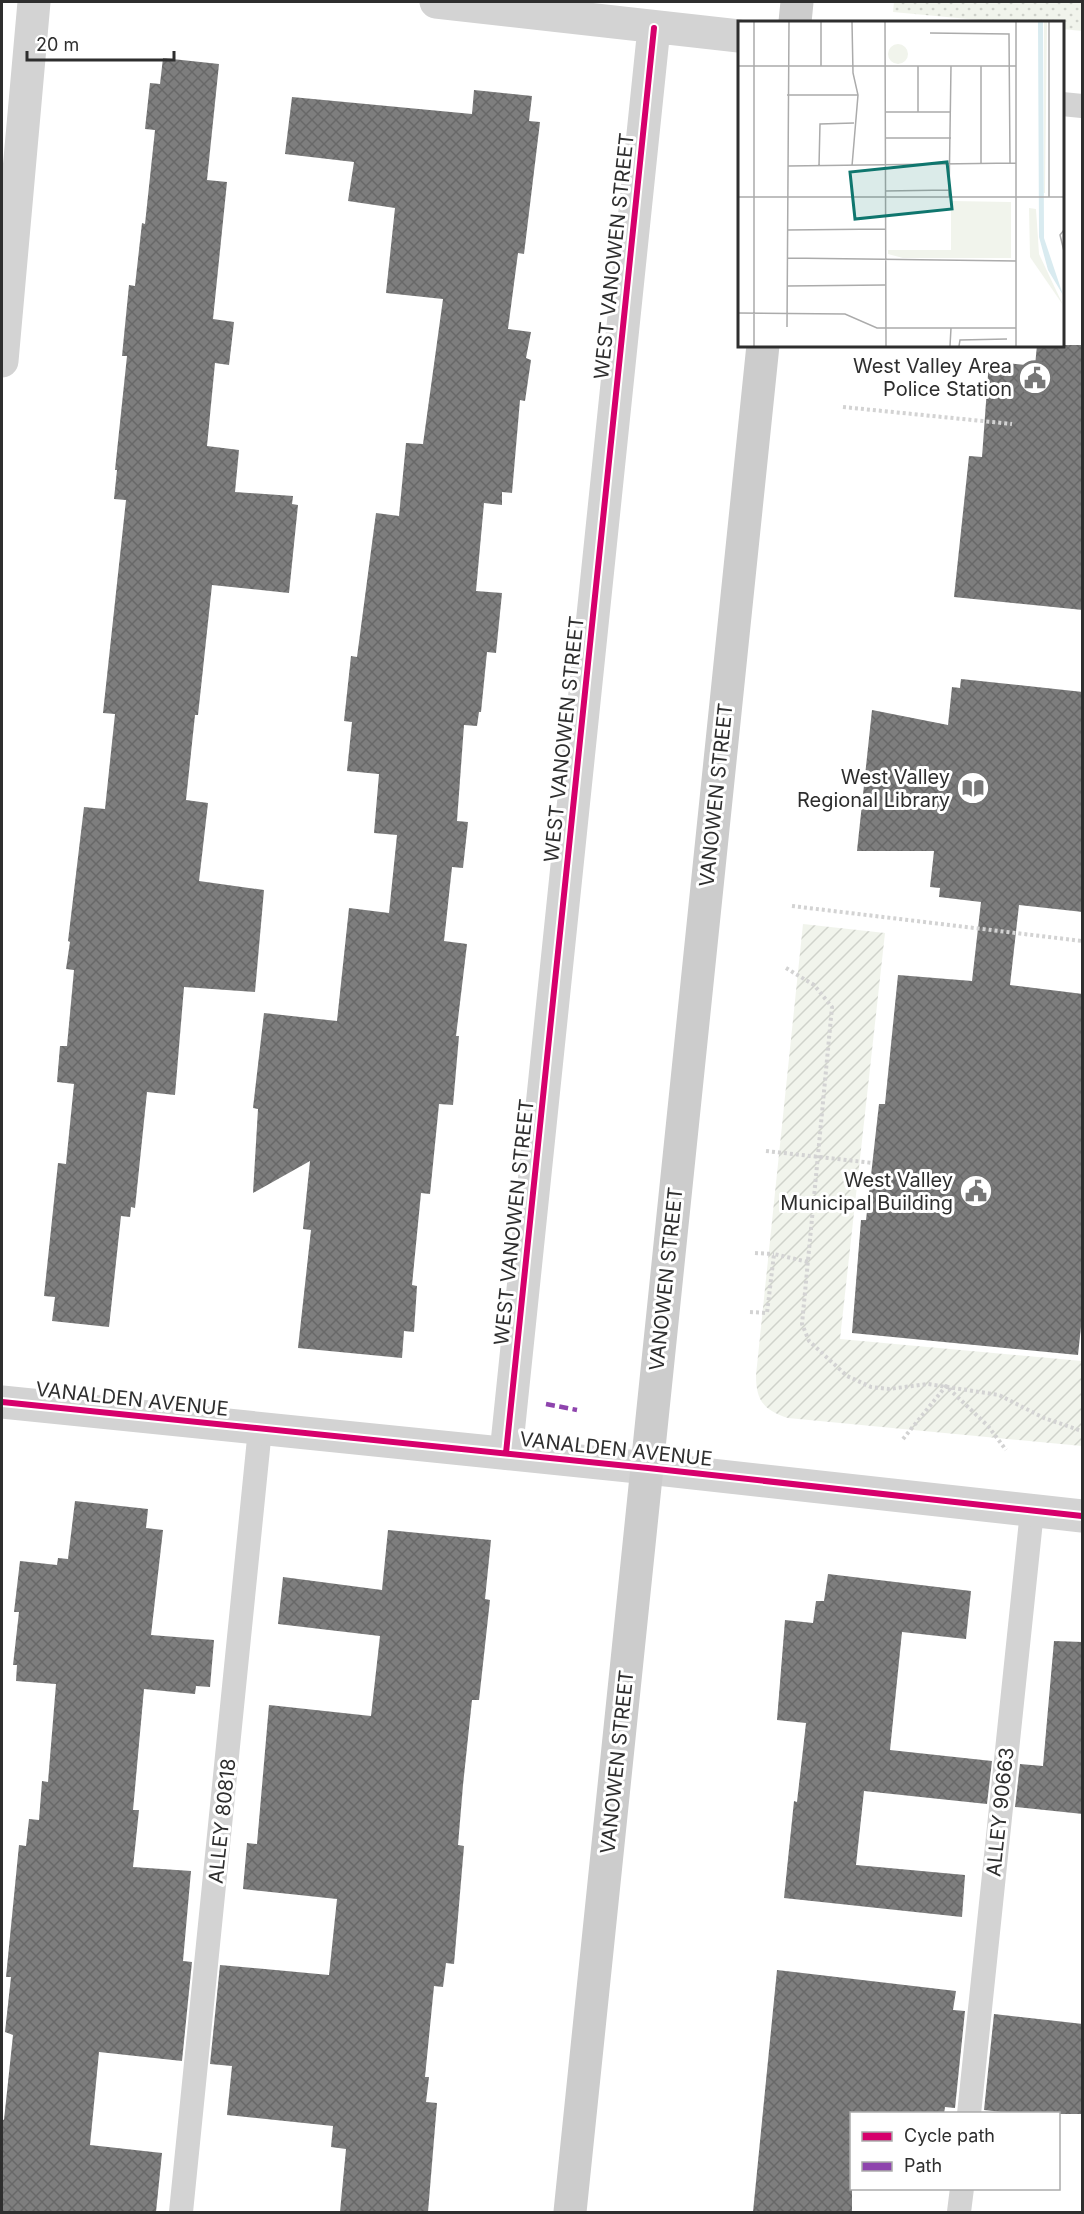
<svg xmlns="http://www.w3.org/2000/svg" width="1084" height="2214" viewBox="0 0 1084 2214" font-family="Inter,sans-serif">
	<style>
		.park { fill: url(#park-dots) }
		.garden { fill: url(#garden-furrows) }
		.building { fill: url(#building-cross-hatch) }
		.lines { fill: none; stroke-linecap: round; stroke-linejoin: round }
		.path { stroke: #d3d3d3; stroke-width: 4; stroke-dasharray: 3 3; stroke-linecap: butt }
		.service { stroke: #d3d3d3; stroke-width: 24 }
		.minor { stroke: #d3d3d3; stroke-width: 33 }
		.tertiary { stroke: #d3d3d3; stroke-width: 33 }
		.secondary { stroke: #ccc; stroke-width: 33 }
		.quiet { stroke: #8e44ad; stroke-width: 4.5; stroke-dasharray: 9 4.5; stroke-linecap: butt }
		.cycleway-casing { stroke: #fff; stroke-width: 10 }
		.cycleway { stroke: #d6006c; stroke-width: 6 }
		.labels { text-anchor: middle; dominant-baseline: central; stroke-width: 6; stroke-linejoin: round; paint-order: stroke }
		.street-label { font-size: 20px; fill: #2e2e2e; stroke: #fff }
		.poi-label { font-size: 20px; fill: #2e2e2e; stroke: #fff; text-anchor: end }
		.inset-road { fill: none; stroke: #ababab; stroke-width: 1.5 }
		.view { fill: #0f766e; fill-opacity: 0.15; stroke: #0f766e; stroke-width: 3 }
		.inset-edge { fill: none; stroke: #2e2e2e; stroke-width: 3 }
	</style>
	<defs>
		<pattern id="park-dots" width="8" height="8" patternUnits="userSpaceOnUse" patternTransform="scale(1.5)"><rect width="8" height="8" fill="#f1f4ec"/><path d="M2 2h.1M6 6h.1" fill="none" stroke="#cfd2cb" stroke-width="1.8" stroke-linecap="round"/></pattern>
		<pattern id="garden-furrows" width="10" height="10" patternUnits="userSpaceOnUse" patternTransform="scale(1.5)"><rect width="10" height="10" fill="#f1f4ec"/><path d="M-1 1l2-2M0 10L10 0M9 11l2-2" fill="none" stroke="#cfd2cb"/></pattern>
		<pattern id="building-cross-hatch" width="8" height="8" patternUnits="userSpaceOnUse" patternTransform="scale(1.5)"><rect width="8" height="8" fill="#7e7e7e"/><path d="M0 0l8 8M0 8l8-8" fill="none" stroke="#686868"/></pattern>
	</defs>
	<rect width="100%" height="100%" fill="#fff"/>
	<path class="park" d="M 894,2 L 1082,2 L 1082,31 L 1062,29 L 1062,22 L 1000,22 L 893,12 Z"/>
	<path class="garden" d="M 803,924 L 885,933 L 840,1339 L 1082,1361 L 1082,1446 L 788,1418 C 763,1410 756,1400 756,1375 Z"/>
	<path class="building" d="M 163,58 L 219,64 L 207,180 L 227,182 L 213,319 L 234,322 L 229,365 L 215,363 L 207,446 L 239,450 L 235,492 L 293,496 L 292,504 L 298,505 L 289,593 L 212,585 L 198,715 L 195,715 L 186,800 L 208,803 L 199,881 L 264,890 L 255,992 L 184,987 L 175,1095 L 147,1092 L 135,1208 L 131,1207 L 130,1217 L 121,1216 L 109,1327 L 52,1321 L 55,1297 L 44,1296 L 58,1163 L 66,1164 L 74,1084 L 57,1082 L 60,1046 L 67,1046 L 74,970 L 66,969 L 70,942 L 68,941 L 84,807 L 105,809 L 115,714 L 103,713 L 126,500 L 114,499 L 117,470 L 115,470 L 127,356 L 122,356 L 129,285 L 135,286 L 142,223 L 145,224 L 155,130 L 145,129 L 150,83 L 160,84 Z
		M 474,90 L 532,96 L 529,121 L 540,122 L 524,254 L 518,253 L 508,329 L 531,332 L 526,358 L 531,360 L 525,401 L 520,400 L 512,493 L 502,492 L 502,505 L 484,503 L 476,591 L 502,593 L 496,653 L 487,652 L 481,712 L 479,712 L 477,726 L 464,725 L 457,821 L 468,822 L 463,868 L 452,867 L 444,941 L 467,944 L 456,1036 L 459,1036 L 453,1105 L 439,1104 L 430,1194 L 421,1193 L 412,1285 L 417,1286 L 414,1332 L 404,1331 L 402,1358 L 298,1348 L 311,1230 L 303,1229 L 310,1161 L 253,1193 L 258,1109 L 253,1108 L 264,1013 L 337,1021 L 349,908 L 389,913 L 397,835 L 374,833 L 379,774 L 347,771 L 352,722 L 344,721 L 351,656 L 357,657 L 376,513 L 399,516 L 406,443 L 423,444 L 443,299 L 386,293 L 395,208 L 348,201 L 354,162 L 285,154 L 292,97 L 472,114 Z
		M 1037,345 L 1083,345 L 1083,610 L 954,597 L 969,456 L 982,457 L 989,361 L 1035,366 Z
		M 961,679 L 1083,692 L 1083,912 L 1019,905 L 1010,985 L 1083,994 L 1083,1308 L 1078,1355 L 852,1333 L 861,1220 L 866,1220 L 879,1104 L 885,1104 L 898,975 L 972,981 L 981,902 L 939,897 L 940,888 L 930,887 L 934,851 L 857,851 L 872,710 L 948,725 L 952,687 L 960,688 Z
		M 75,1501 L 148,1509 L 146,1528 L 163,1530 L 151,1635 L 214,1640 L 210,1687 L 196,1686 L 195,1694 L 144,1689 L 133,1810 L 139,1810 L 133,1867 L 191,1871 L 183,1961 L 192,1962 L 182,2061 L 99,2052 L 90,2145 L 162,2153 L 156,2212 L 2,2212 L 2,2119 L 4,2120 L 13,2035 L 5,2032 L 11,1977 L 6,1977 L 19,1845 L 26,1846 L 29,1819 L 39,1820 L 42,1781 L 48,1782 L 56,1684 L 16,1681 L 17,1665 L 13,1665 L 19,1612 L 14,1612 L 20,1561 L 57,1565 L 58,1558 L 68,1559 Z
		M 388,1530 L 491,1540 L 485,1599 L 490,1600 L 479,1700 L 472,1700 L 463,1785 L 458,1845 L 464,1846 L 454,1964 L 446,1963 L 443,1987 L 434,1986 L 425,2077 L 429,2077 L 426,2102 L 437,2103 L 428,2212 L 340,2212 L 346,2149 L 331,2147 L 333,2126 L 227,2115 L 232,2066 L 210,2064 L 220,1965 L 329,1975 L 337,1899 L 243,1889 L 247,1843 L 257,1844 L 269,1705 L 371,1716 L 380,1636 L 278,1624 L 283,1577 L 382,1590 Z
		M 828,1574 L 971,1591 L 966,1639 L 902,1632 L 890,1750 L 992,1761 L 987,1804 L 864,1791 L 856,1865 L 965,1875 L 962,1917 L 784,1898 L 794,1801 L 797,1802 L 806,1723 L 777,1720 L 785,1620 L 813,1623 L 816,1601 L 824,1601 Z
		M 1054,1641 L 1083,1642 L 1083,1814 L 1015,1807 L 1020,1764 L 1043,1766 Z
		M 777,1970 L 956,1991 L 953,2010 L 965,2011 L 955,2108 L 945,2107 L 944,2114 L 852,2114 L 852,2212 L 753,2212 Z
		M 994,2014 L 1083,2024 L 1083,2114 L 1019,2114 L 984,2110 Z"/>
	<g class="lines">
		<path class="path" d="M 843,407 L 1012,424
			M 792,906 L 1082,941
			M 786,968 L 814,985 L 832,1007 L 802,1324 L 809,1341 L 847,1376 L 871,1387 L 889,1389 L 928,1384 L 999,1395 L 1044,1418 L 1082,1431
			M 766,1151 L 873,1163
			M 755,1253 L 774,1254
			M 750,1312 L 767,1313 L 774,1254 L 808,1262
			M 1081,1327 L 1082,1327
			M 903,1439 L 946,1386 L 988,1426 L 1006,1450"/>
		<path class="service" d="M 1062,104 L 1082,106
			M 969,2114 L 1032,1511
			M 181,2212 L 260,1429
			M 959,2212 L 962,2188"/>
		<path class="minor" d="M 436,2 L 739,36
			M 2,361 L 34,2
			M 506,1453 L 654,28"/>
		<path class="tertiary" d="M 2,1402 L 648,1468 L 1082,1516"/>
		<path class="secondary" d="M 795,22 L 797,2
			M 570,2212 L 763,345"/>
		<path class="quiet" d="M 546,1404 L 577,1410"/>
		<defs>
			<path id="cycleway" d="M 2,1402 L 648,1468 L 1082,1516
				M 506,1453 L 654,28"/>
		</defs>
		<use href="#cycleway" class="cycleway-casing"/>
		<use href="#cycleway" class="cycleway"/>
	</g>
	<defs>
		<symbol id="civic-ring" viewBox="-11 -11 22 22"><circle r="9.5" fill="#fff" stroke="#777" stroke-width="1.5"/><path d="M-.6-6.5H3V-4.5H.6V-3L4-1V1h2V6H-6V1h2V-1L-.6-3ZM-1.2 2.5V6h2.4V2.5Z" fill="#777"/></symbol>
		<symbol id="library-ring" viewBox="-11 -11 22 22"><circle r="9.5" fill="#fff" stroke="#777" stroke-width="1.5"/><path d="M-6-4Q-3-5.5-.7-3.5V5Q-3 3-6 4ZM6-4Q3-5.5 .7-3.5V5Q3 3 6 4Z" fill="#777"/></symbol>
	</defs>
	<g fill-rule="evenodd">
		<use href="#civic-ring" x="1016" y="359" width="38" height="38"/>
		<use href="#library-ring" x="954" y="769" width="38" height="38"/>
		<use href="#civic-ring" x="957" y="1172" width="38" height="38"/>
	</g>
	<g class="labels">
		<g class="street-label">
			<text transform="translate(614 256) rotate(-84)">WEST VANOWEN STREET</text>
			<text transform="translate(564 739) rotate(-84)">WEST VANOWEN STREET</text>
			<text transform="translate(716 795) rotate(-84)">VANOWEN STREET</text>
			<text transform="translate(514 1222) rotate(-84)">WEST VANOWEN STREET</text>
			<text transform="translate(666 1279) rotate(-84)">VANOWEN STREET</text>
			<text transform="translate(132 1399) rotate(6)">VANALDEN AVENUE</text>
			<text transform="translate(616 1449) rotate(6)">VANALDEN AVENUE</text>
			<text transform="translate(617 1762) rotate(-84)">VANOWEN STREET</text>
			<text transform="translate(1000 1812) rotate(-84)">ALLEY 90663</text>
			<text transform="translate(222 1821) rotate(-84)">ALLEY 80818</text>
		</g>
		<g class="poi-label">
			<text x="1012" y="366">West Valley Area<tspan x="1012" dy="23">Police Station</tspan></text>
			<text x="950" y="777">West Valley<tspan x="950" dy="23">Regional Library</tspan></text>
			<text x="953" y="1180">West Valley<tspan x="953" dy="23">Municipal Building</tspan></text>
		</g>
	</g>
	<g transform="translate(738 21)">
		<rect width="326" height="326" fill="#fff"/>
		<path d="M 291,187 L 298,188 L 301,233 L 325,284 L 292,236 Z" fill="#f1f4ec"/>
		<path d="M 306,1 L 309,1 L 307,172 L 306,172 ZM 213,180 L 273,181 L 273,237 L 165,237 L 150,233 L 150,229 L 213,229 Z" fill="#f1f4ec"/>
		<path d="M150 33a10 10 0 1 1 20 0a10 10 0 1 1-20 0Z" fill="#f1f4ec"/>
		<path d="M 300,1 L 305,1 L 306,217 L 325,274 L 310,249 L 301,216 Z" fill="#d9ebf0"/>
		<path class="inset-road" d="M 16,1 L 16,325M 83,1 L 83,45M 114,1 L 115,52 L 120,74 L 114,145M 147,1 L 148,325M 278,1 L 278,325M 311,1 L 311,176M 192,12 L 271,13 L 272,142M 0,45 L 278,45M 243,45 L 243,142M 49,74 L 120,74M 147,91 L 213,91M 180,91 L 180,45M 147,117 L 213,117M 50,145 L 278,142M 81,145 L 82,103 L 116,102M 147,170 L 211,169M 0,176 L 326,176M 211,176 L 213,45M 49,209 L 147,208M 326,209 L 322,214 L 326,230M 49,237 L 278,240M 49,265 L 147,264M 0,292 L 107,293 L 139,307 L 278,307M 49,306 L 51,1M 212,325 L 213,307M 221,325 L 222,319 L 269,318"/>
		<path class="view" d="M 209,141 L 214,188 L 117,198 L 112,151 Z"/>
		<rect width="326" height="326" class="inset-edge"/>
	</g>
	<rect width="1084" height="2214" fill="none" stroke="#2e2e2e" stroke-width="6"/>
	<rect x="850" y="2112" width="210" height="78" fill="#ffffff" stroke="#ababab" stroke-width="1.5"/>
	<rect x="862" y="2132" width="30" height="9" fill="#d6006c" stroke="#ababab" stroke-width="1.5"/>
	<text x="904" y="2142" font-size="18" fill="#2e2e2e">Cycle path</text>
	<rect x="862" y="2162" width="30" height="9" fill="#8e44ad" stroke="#ababab" stroke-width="1.5"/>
	<text x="904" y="2172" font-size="18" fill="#2e2e2e">Path</text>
	<path d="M27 51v9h147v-9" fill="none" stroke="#2e2e2e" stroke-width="3"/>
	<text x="36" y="51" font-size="18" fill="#2e2e2e" stroke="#ffffff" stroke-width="4.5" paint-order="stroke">20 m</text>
</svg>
